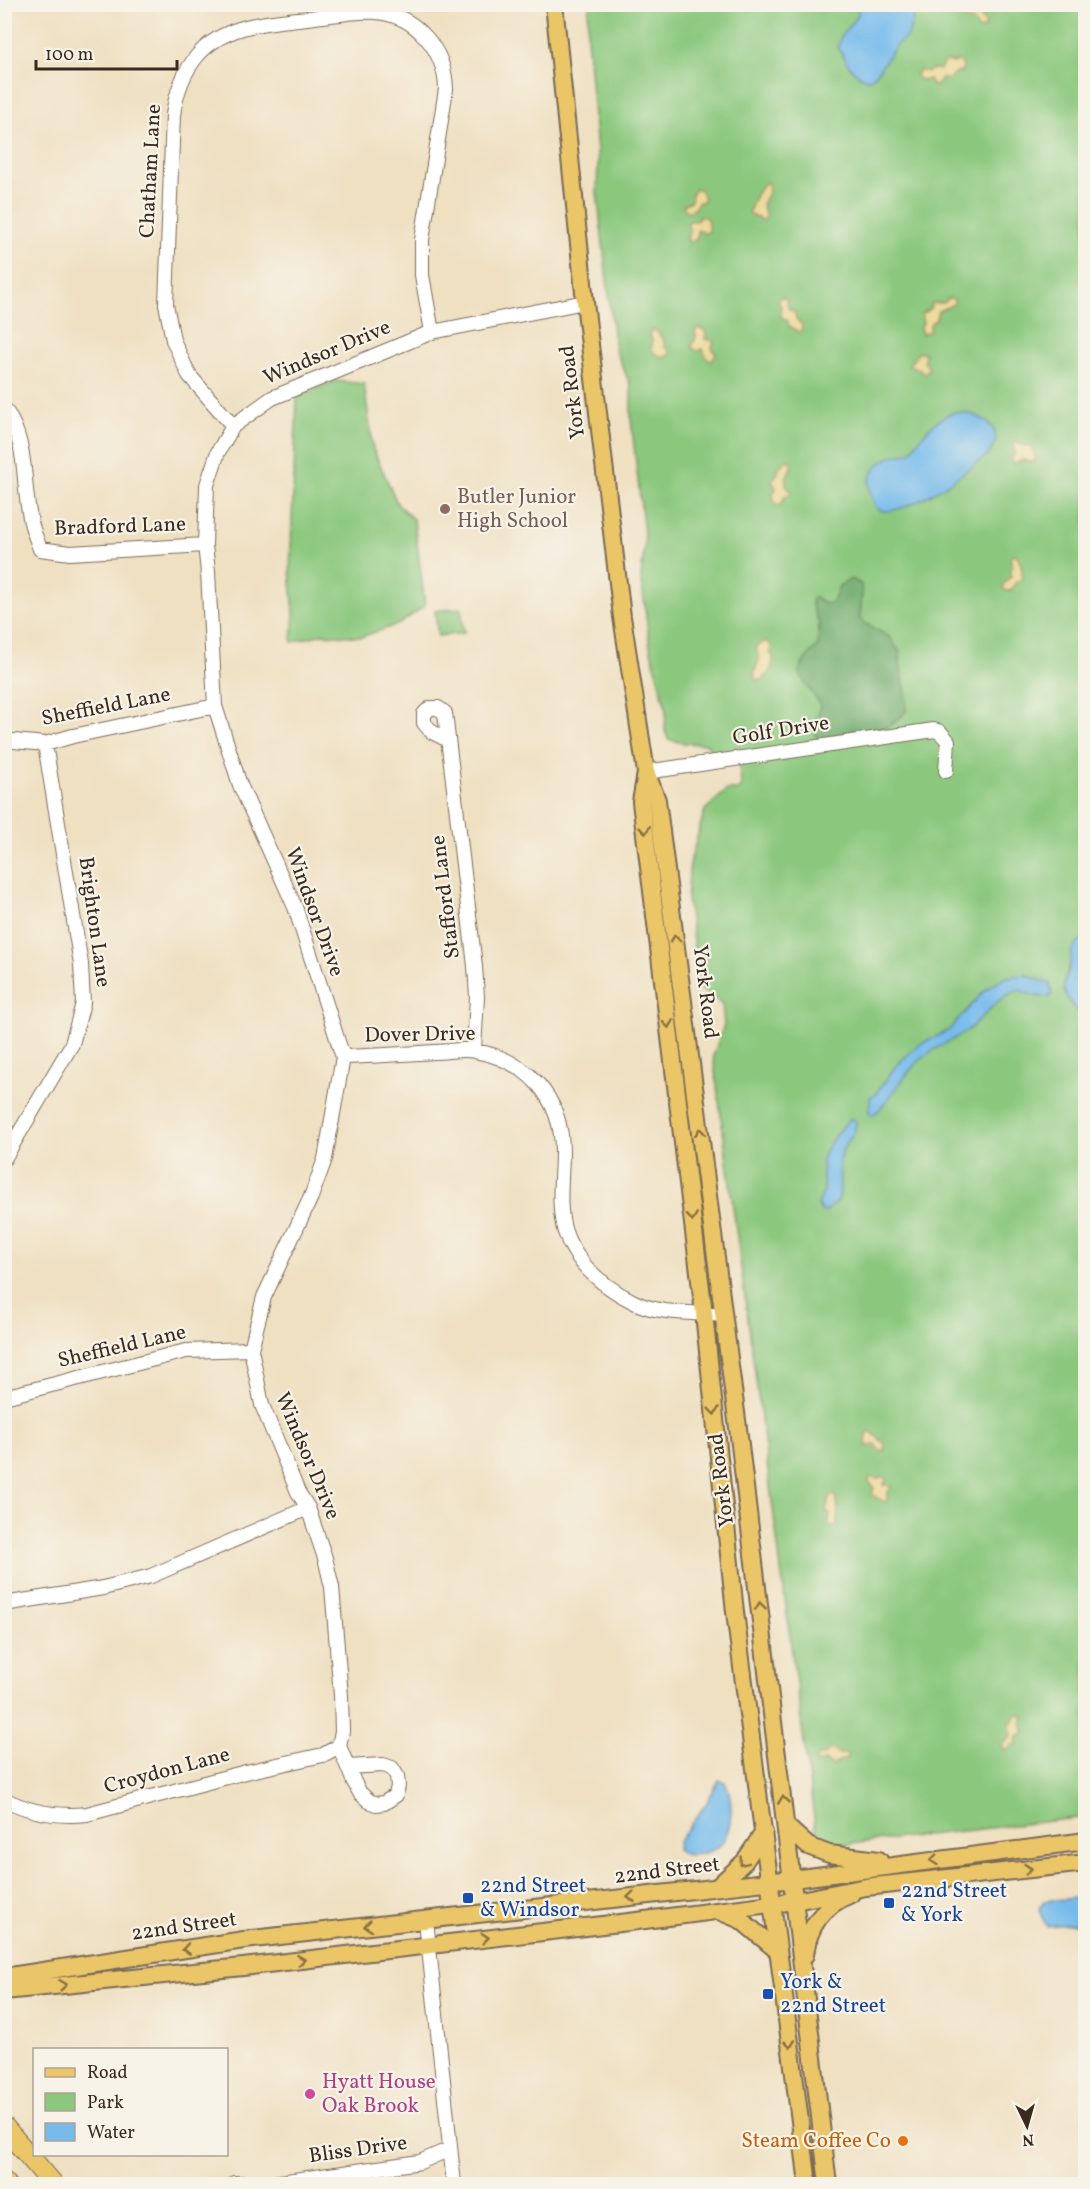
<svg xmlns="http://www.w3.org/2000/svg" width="1090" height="2189" viewBox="0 0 1090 2189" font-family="Vollkorn,serif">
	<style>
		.green { fill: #8bc87e; stroke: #63794e; stroke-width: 1.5 }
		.forest { fill: #70ac6d; stroke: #566b46; stroke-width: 1.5 }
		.sand { fill: #eeda9e; stroke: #94825e; stroke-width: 1.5 }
		.water { fill: #76bbec; stroke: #587285; stroke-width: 1.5 }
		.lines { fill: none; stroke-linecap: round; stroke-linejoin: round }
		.minor-casing { stroke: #7a6a57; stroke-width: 16 }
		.major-casing { stroke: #7a6a57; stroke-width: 20 }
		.highway-casing { stroke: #7a6a57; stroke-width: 22 }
		.minor { stroke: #fff; stroke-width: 14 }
		.major { stroke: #ebc669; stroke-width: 16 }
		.highway { stroke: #ebc669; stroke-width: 20 }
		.oneway { stroke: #8a7040 }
		.education-dot { fill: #8d6e63; stroke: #f7f3e8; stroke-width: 2 }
		.transit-dot { fill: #1a4fb4; stroke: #f7f3e8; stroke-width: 2 }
		.hotel-dot { fill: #d1479c; stroke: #f7f3e8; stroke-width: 2 }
		.food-dot { fill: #e8710a; stroke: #f7f3e8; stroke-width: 2 }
		.labels { text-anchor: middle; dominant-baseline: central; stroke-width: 4.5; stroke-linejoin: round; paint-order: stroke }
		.street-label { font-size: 21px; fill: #3b2a1e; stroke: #f7f3e8 }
		.education-label { font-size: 21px; fill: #785e54; stroke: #f7f3e8; text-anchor: start }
		.transit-label { font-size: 21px; fill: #164399; stroke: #f7f3e8; text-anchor: start }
		.hotel-label { font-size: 21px; fill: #b23c85; stroke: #f7f3e8; text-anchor: start }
		.food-label { font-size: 21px; fill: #c56008; stroke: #f7f3e8; text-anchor: end }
	</style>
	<rect width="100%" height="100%" fill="#f7f3e8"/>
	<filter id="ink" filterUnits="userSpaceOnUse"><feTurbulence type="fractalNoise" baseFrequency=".0167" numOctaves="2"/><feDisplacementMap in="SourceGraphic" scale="12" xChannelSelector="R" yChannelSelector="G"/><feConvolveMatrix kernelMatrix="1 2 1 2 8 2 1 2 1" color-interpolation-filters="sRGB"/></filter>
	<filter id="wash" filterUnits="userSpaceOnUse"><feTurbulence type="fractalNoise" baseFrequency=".008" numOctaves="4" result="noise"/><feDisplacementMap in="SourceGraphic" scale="24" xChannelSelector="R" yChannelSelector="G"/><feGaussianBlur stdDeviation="1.35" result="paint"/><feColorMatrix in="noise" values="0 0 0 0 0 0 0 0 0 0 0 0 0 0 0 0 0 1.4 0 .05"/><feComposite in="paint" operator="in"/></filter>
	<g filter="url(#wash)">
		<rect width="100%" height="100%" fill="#efe0c2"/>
		<path class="green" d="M 589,5 L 1085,5 L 1086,968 L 1069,966 L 1064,982 L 1065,994 L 1086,1016 L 1085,1817 L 840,1845 C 826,1845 819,1840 815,1826 L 713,1056 L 724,1025 L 722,1004 L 700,989 L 687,898 L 690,862 L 705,810 L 727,790 L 738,790 L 741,787 L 739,752 L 710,754 L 708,744 L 683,743 L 668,739 L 665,731 L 666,708 L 650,647 L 641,577 L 645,542 L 631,419 L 631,386 L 615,349 L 597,192 L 598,163 L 587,36 Z
			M 335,381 L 364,384 L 373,449 L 398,505 L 414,520 L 425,606 L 399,624 L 361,637 L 322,634 L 292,642 L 294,613 L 290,571 L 297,397 Z
			M 461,608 L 464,633 L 438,636 L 435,611 Z"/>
		<path class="forest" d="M 851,579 L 861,584 L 862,596 L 860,618 L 863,622 L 888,636 L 900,652 L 900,663 L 906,694 L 906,711 C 890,732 878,728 854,732 C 843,734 832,737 820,739 L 815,735 C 813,723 819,716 820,704 C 802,676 787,675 818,646 L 819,623 L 812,606 L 812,599 L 815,597 L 826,604 L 833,602 L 839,586 Z"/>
		<path class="sand" d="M 973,5 L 978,5 L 978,14 L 986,23 L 984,29 L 978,29 L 974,21 L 966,21 L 966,18 Z
			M 948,61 L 953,63 L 958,61 L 963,65 L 962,72 L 954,73 L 949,80 L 942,78 L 936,86 L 932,85 L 929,79 L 923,81 L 917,78 L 916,74 L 919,70 L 928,72 L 933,69 L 940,70 L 942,65 Z
			M 765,183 L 768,183 L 769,191 L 762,204 L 766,218 L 763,221 L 750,214 L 749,212 C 754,200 756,192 765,183 Z
			M 695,189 L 700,189 L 704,198 L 703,202 L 698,202 C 695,208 693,212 686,211 L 683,205 L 691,201 L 692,194 Z
			M 700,216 L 707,218 L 709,232 L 705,233 L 697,230 L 697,238 L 690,243 L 687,239 L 690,231 L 687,224 L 689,221 L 696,221 Z
			M 782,296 L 786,298 L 789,310 L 795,312 L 796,319 L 802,325 L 802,329 L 799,332 L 789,326 L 787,320 L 781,317 L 781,307 L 778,301 Z
			M 949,298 L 954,299 L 954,304 L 938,311 L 936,319 L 930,324 L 930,331 L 922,334 L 920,328 L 923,323 L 921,314 L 929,310 L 932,303 L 944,303 Z
			M 699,328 L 706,332 L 705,339 L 714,341 L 712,348 L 716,354 L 712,360 L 706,358 L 703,349 L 697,351 L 693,349 L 692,345 L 696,337 L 695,330 Z
			M 651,330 L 657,331 L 664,341 L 664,347 L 668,348 L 669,354 L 667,357 L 661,357 L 651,350 L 652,340 L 649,334 Z
			M 922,352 L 925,354 L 924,361 L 929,368 L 926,373 L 909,365 L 918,353 Z
			M 1016,442 L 1023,445 L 1031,446 L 1035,455 L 1035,462 L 1022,460 L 1013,464 L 1011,460 L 1015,453 L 1013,444 Z
			M 787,460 L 792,462 C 792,471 784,476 786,484 C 787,487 790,489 791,492 L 790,495 L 784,496 L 784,500 L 780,505 L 774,502 L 773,494 L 776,489 L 772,480 L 778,473 L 779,467 Z
			M 1013,554 L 1017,555 C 1021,563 1024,572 1021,580 L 1015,583 L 1012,590 L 1007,591 L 1003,589 L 1003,585 L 1011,576 L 1010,570 L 1013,565 L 1010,559 Z
			M 766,641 L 772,647 L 769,653 L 773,655 C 775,665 767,680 756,681 L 754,673 L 759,661 L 756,646 Z
			M 870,1431 L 885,1444 L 885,1451 L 879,1451 L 876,1445 L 866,1446 L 867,1434 Z
			M 882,1476 L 887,1479 L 883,1485 L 889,1485 L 891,1488 L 887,1493 L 887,1500 L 884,1502 L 872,1495 L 874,1487 L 868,1481 L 871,1477 L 878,1479 Z
			M 833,1494 L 837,1498 C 836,1509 843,1520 833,1528 L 828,1524 L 830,1515 L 826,1511 L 829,1498 Z
			M 1020,1714 L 1024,1716 L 1021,1724 L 1025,1732 L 1016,1737 L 1017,1745 L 1011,1745 L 1009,1749 L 1004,1750 L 1002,1745 L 1009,1739 L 1012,1732 L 1009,1726 L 1016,1715 Z
			M 831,1748 L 839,1754 L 847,1754 L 847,1759 L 839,1761 L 833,1766 L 825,1761 L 815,1763 L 816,1757 L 824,1755 Z"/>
		<path class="water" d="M 857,5 L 925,5 L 914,16 L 908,36 L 897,44 L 877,73 L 870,79 C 853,78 846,60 838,48 L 841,36 L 858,15 Z
			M 954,412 C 979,412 1010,428 988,455 C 963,473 916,510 886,511 C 878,512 876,507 873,501 C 860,474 883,454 910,453 C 921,436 934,419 954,412 Z
			M 1085,938 L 1085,1016 C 1074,1010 1062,996 1064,982 C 1065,981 1068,975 1068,974 C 1074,954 1064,953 1085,938 Z
			M 1027,975 L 1050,984 L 1052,994 L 1049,997 L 1034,996 L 1019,990 C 992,1000 989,1013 969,1029 C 956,1039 942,1044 929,1053 C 908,1067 895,1094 877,1112 L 872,1115 L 869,1114 L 870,1097 L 875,1095 L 895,1067 L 918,1045 L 948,1031 L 985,990 L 1006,977 Z
			M 850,1119 L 853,1119 L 856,1122 L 855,1132 L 844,1147 L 839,1161 L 840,1193 L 838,1201 L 825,1212 L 821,1211 L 818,1204 L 824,1191 L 822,1160 L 825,1151 L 836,1134 Z
			M 719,1780 L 725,1782 C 734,1798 733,1831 720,1845 C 715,1851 706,1853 699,1854 C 690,1855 684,1856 677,1850 L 678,1842 L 706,1804 Z
			M 1085,1897 L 1085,1923 L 1047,1926 C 1042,1918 1036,1910 1044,1901 Z"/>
	</g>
	<g filter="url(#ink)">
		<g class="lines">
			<defs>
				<path id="minor" d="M 4,408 C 30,446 21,481 31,522 C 33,531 37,540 40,549 L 70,553 L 205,545
					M 233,426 L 189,375 L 173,340 L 166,304 L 173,115 C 176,93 183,73 197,56 C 224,24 269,22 307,18 C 330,16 354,10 376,12 C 416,15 445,50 446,89 L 422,240 L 422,275 L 432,332
					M 4,740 L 45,744 L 73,736 L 215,706
					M 448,740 L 432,732 L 424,723 L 424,714 L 430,708 L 438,708 L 445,713 L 475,966 L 477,997 L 474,1050
					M 646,772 L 934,730 L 940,732 L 948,741 L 946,771
					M 343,1057 C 373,1056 404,1054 434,1052 C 447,1052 462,1048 475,1051 C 527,1060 562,1097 562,1151 C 562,1178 557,1207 565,1232 C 576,1264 604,1287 634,1302 C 660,1315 695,1312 724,1315
					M 4,1159 L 72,1044 L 83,1003 L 81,964 L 45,744
					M 4,1397 L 186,1351 L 251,1349
					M 4,1604 L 103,1588 L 151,1576 L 308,1508
					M 348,1767 L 383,1765 L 392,1768 L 397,1776 L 398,1786 L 396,1795 L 384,1803 L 376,1804 L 369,1801 L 360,1793 L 354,1782 L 339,1746 L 342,1731 L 341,1696 L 332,1587 L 325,1558 L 308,1508 L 298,1492 L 262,1405 L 251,1349 L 264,1297 L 311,1197 L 325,1159 L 343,1057 L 295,907 L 240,785 L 215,706 L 208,572 L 205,545 L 207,485 L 218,452 L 233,426 L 272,398 L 432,332 L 585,302
					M 4,1799 C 31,1813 58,1817 87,1814 L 246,1772 L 323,1755 L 339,1746
					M 426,1920 L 454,2184
					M 234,2183 L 266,2184 L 420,2162 L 450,2149"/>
				<path id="major" d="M 554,4 L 585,302 L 622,617 L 646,772 L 657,800 L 738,1428 L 828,2184
					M 646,773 L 641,802 L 704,1313 L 735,1612 L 808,2184
					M 787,1827 L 808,1846 L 829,1854 L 879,1860
					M 717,1887 L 744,1862 L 764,1832
					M 719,1911 L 741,1920 L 778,1951
					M 805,1955 C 808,1926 824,1905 851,1894
					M 4,1977 L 244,1940 L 793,1879 L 1086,1841
					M 4,1991 L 243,1967 L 637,1921 L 795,1901 L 866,1887 L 1086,1863"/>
				<path id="highway" d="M 4,2127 L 53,2184
					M 4,2182 L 6,2184"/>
			</defs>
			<use href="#minor" class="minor-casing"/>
			<use href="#major" class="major-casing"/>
			<use href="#highway" class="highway-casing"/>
			<use href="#minor" class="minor"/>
			<use href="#major" class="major"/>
			<use href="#highway" class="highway"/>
		</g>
		<defs><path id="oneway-chevron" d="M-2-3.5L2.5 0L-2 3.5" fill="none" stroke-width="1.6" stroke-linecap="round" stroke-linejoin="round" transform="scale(1.5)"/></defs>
		<g class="oneway">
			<use href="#oneway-chevron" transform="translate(645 830) rotate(83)"/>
			<use href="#oneway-chevron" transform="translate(675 939) rotate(-97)"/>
			<use href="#oneway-chevron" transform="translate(668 1024) rotate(83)"/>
			<use href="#oneway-chevron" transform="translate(700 1132) rotate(-97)"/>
			<use href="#oneway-chevron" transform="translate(692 1217) rotate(83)"/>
			<use href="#oneway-chevron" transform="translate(714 1411) rotate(84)"/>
			<use href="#oneway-chevron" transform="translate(760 1606) rotate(-97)"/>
			<use href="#oneway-chevron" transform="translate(783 1800) rotate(-97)"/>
			<use href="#oneway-chevron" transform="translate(934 1860) rotate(173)"/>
			<use href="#oneway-chevron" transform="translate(743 1862) rotate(128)"/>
			<use href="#oneway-chevron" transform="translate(1028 1869) rotate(-6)"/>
			<use href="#oneway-chevron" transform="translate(631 1897) rotate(173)"/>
			<use href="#oneway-chevron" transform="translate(368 1926) rotate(173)"/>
			<use href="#oneway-chevron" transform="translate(485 1938) rotate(-6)"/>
			<use href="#oneway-chevron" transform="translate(186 1949) rotate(171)"/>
			<use href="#oneway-chevron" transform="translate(301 1960) rotate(-7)"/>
			<use href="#oneway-chevron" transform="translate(63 1985) rotate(-6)"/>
			<use href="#oneway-chevron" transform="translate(790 2044) rotate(83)"/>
		</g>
	</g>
	<circle class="education-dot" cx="445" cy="509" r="6"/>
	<g class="transit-dot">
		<rect x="462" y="1892" width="12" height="12" rx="3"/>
		<rect x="883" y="1897" width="12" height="12" rx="3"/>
		<rect x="762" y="1988" width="12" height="12" rx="3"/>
	</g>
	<circle class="hotel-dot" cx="310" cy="2094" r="6"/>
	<circle class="food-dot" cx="903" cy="2141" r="6"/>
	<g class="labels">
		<g class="street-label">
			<text transform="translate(151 171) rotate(-87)">Chatham Lane</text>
			<text transform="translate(327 353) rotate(-23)">Windsor Drive</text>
			<text transform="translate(573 392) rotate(-97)">York Road</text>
			<text transform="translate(120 527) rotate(-2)">Bradford Lane</text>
			<text transform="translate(106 707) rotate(-11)">Sheffield Lane</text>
			<text transform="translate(781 731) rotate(-9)">Golf Drive</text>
			<text transform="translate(446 897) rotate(-97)">Stafford Lane</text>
			<text transform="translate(314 912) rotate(70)">Windsor Drive</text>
			<text transform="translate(94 922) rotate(82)">Brighton Lane</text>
			<text transform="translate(705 992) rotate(83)">York Road</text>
			<text transform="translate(420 1035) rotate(-1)">Dover Drive</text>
			<text transform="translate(122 1347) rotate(-13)">Sheffield Lane</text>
			<text transform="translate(307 1456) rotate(67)">Windsor Drive</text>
			<text transform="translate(722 1480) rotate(-97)">York Road</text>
			<text transform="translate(167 1771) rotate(-15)">Croydon Lane</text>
			<text transform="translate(667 1871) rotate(-7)">22nd Street</text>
			<text transform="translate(184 1927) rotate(-8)">22nd Street</text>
			<text transform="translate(358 2150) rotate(-8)">Bliss Drive</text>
		</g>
		<g class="education-label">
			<text x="457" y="497">Butler Junior<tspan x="457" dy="24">High School</tspan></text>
		</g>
		<g class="transit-label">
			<text x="480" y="1886">22nd Street<tspan x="480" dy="24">&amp; Windsor</tspan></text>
			<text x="901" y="1891">22nd Street<tspan x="901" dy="24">&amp; York</tspan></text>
			<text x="780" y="1982">York &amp;<tspan x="780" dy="24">22nd Street</tspan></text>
		</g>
		<g class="hotel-label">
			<text x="322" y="2082">Hyatt House<tspan x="322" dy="24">Oak Brook</tspan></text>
		</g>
		<g class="food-label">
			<text x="891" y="2141">Steam Coffee Co</text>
		</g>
	</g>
	<rect width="1090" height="2189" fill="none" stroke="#f7f3e8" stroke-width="24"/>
	<rect x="33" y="2048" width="195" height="108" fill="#f7f3e8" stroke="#aca397" stroke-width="1.5"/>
	<rect x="45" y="2068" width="30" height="9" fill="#ebc669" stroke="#aca397" stroke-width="1.5"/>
	<text x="87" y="2078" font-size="18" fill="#3b2a1e">Road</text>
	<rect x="45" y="2093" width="30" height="18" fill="#8bc87e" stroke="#aca397" stroke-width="1.5"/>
	<text x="87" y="2108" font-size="18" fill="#3b2a1e">Park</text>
	<rect x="45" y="2123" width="30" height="18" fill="#76bbec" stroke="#aca397" stroke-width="1.5"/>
	<text x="87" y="2138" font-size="18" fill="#3b2a1e">Water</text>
	<g transform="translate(1027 2126) rotate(175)" stroke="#f7f3e8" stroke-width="4.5" paint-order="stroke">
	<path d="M0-4.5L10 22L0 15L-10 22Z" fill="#3b2a1e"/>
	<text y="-9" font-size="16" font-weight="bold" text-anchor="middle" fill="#3b2a1e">N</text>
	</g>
	<path d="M36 60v9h141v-9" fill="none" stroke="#3b2a1e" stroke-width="3"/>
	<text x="45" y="60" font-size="18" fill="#3b2a1e" stroke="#f7f3e8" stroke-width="4.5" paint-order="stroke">100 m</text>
</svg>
